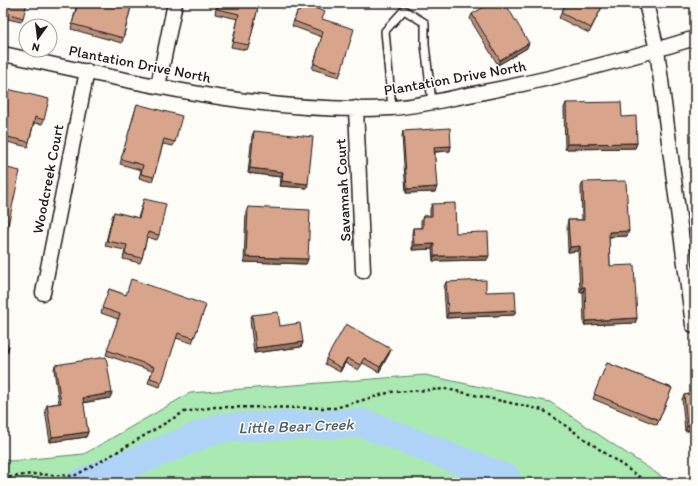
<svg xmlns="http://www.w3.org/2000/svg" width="698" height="486" viewBox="0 0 698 486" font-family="Itim,sans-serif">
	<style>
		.green { fill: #aae9b2; stroke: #638267 }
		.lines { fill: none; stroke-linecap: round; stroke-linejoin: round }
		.river { stroke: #afd4f8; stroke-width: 29 }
		.lane-casing { stroke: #1c1c1c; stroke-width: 10 }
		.street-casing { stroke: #1c1c1c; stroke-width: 17 }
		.path { stroke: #1c1c1c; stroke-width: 2.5; stroke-dasharray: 3 3; stroke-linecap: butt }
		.lane { stroke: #fdfcf7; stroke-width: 7 }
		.street { stroke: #fdfcf7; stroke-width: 14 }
		.wall { fill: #ba8e78; stroke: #1c1c1c }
		.shaded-wall { fill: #977462; stroke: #1c1c1c }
		.building { fill: #d8a58c; stroke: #1c1c1c }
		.labels { text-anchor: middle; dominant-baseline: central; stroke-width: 3; stroke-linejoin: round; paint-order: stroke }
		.street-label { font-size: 15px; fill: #1c1c1c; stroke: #fdfcf7 }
		.water-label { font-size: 16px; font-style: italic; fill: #4f5c69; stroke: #fdfcf7 }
	</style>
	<rect width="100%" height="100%" fill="#fdfcf7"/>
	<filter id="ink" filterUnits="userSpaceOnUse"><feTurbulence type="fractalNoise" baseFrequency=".025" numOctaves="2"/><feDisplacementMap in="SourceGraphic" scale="8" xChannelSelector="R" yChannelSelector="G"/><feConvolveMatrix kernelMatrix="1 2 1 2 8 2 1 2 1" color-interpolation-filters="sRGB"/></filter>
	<g filter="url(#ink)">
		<path class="green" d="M 425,375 L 550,402 L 671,483 L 3,483 L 3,459 L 11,461 L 84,454 L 190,393 Z"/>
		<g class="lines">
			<path class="river" d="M 81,483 L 220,428 L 363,423 L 507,479 L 508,483"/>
			<defs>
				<path id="lane" d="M 392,108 L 385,31 L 404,10 L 425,23 L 425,45 L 432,102"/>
				<path id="street" d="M 646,3 L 657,50 L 693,325
					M 3,54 C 129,80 262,115 391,108 C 421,106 450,98 479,93 C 552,79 624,60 695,38
					M 158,86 L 175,3
					M 356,108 L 363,271
					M 43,293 L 87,71"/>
			</defs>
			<use href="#lane" class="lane-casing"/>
			<use href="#street" class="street-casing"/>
			<path class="path" d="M 3,478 L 32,474 L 74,476 L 105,459 L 184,412 L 215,407 L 335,408 L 391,392 L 447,389 L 543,410 L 648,483"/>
			<use href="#lane" class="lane"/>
			<use href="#street" class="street"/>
		</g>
		<path class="wall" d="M 3,3 L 23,18 L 21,22 L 3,18 Z
			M 77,3 L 132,3 L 122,43 L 71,29 Z
			M 217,3 L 259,3 L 249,45 L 247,50 L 231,47 L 238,19 L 215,14 Z
			M 566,3 L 604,3 L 589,33 L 559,18 Z
			M 691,3 L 695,3 L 693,8 Z
			M 297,12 L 322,19 L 341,72 L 339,77 L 312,69 L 322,37 L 292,26 Z
			M 472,14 L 527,48 L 498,65 L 470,19 Z
			M 3,88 L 44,120 L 42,124 L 34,123 L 29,142 L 28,147 L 3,141 Z
			M 566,103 L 622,117 L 637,143 L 635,148 L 565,149 L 564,108 Z
			M 137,104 L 175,142 L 173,146 L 163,144 L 152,182 L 139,178 L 141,170 L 120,164 Z
			M 254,131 L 307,188 L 280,186 L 281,177 L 248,173 L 252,136 Z
			M 403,131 L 451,146 L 450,151 L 435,152 L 435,192 L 406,193 L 402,136 Z
			M 3,167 L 7,230 L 5,235 L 4,235 Z
			M 583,182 L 627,236 L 609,237 L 610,266 L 637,318 L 635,323 L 584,325 L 583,292 L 580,292 L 578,251 L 568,252 L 567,225 L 568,220 L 582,220 L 581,187 Z
			M 144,199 L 159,235 L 157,240 L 147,237 L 142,258 L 140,263 L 123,259 L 125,250 L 105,246 L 112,217 L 114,212 L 138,218 Z
			M 432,204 L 456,233 L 487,260 L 433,261 L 432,249 L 412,250 L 412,233 L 413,228 L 421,228 L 421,221 L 423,216 L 430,216 L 430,209 Z
			M 248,207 L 308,259 L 306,264 L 244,262 L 246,212 Z
			M 446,282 L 486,292 L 516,310 L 514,315 L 446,318 L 444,287 Z
			M 109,289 L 126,295 L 206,305 L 192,343 L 176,338 L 160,387 L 148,383 L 152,371 L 106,355 L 118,319 L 101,313 Z
			M 252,315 L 280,326 L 303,342 L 301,347 L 254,353 L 250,320 Z
			M 391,349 L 389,354 L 379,372 L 363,363 L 358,370 L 345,363 L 340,372 L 325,364 L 326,359 Z
			M 607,363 L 672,388 L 657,425 L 593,399 Z
			M 55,365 L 110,398 L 83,403 L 88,432 L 86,437 L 50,442 L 45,410 L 47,405 L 59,403 L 54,370 Z
			M 695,393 L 695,431 L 685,431 L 682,399 L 684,395 Z"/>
		<path class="shaded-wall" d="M 694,3 L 695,3 L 695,7 L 693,8 Z
			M 529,43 L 527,48 L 498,65 L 500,60 Z
			M 637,143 L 635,148 L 565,149 L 567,144 Z
			M 451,146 L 450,151 L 433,152 L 434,147 Z
			M 250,168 L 283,172 L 281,177 L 248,173 Z
			M 282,181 L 308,184 L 307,188 L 280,186 Z
			M 437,187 L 435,192 L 406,193 L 407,189 Z
			M 629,231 L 627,236 L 607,237 L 609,232 Z
			M 434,244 L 432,249 L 412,250 L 414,245 Z
			M 580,246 L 578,251 L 568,252 L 570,247 Z
			M 434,256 L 489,256 L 487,260 L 433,261 Z
			M 246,257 L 308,259 L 306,264 L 244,262 Z
			M 582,287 L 585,287 L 583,292 L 580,292 Z
			M 516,310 L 514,315 L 446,318 L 448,313 Z
			M 637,318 L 635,323 L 584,325 L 586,321 Z
			M 303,342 L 301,347 L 254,353 L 256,348 Z
			M 9,346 L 8,351 L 3,358 L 3,355 Z
			M 391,349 L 389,354 L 379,372 L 380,367 Z
			M 347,358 L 345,363 L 340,372 L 341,368 Z
			M 112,393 L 110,398 L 81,403 L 83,398 Z
			M 695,425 L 695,430 L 685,431 L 687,426 Z
			M 88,432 L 86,437 L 50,442 L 52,437 Z"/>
		<path class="building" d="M 3,3 L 27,3 L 23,18 L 3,12 Z
			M 78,3 L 132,3 L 123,38 L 72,24 Z
			M 218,3 L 259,3 L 249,45 L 233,42 L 239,14 L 217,9 Z
			M 302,3 L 325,12 L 322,19 L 354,29 L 341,72 L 314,64 L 323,32 L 294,21 L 297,12 L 299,12 Z
			M 491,3 L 505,3 L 529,43 L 500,60 L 472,14 Z
			M 566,3 L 604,3 L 591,28 L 561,13 Z
			M 3,88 L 49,99 L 44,120 L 35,117 L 29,142 L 3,136 Z
			M 621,102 L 622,117 L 636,116 L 637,143 L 567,144 L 566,103 Z
			M 137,104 L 182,116 L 175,142 L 164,139 L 154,177 L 141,174 L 143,165 L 121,159 Z
			M 450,128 L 451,146 L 434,147 L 437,187 L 407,189 L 403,131 Z
			M 254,131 L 313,137 L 308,184 L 282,181 L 283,172 L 250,168 Z
			M 3,167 L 20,171 L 7,230 L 5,230 L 3,240 Z
			M 626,181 L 629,231 L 609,232 L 610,266 L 634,265 L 637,318 L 586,321 L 585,287 L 582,287 L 580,246 L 570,247 L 568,220 L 584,220 L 583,182 Z
			M 144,199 L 166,204 L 159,235 L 148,232 L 142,258 L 125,254 L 127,245 L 107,241 L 114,212 L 139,218 Z
			M 455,203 L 456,233 L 488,232 L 489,256 L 434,256 L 434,244 L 414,245 L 413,228 L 423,228 L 423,216 L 432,216 L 432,204 Z
			M 248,207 L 310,210 L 308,259 L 246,257 Z
			M 131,279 L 206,305 L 194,338 L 178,333 L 162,382 L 150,378 L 154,367 L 107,350 L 120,314 L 102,308 L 109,289 L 126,295 Z
			M 486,280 L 486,292 L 515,291 L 516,310 L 448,313 L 446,282 Z
			M 278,312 L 280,326 L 300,323 L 303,342 L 256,348 L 252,315 Z
			M 346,324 L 391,349 L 380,367 L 364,358 L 360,365 L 347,358 L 341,368 L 326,359 Z
			M 3,342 L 9,346 L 3,355 Z
			M 106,357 L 112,393 L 83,398 L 88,432 L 52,437 L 47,405 L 61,403 L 55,365 Z
			M 607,363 L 672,388 L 659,420 L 594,394 Z
			M 3,368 L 6,370 L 3,373 Z
			M 695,393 L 695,425 L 687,426 L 684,395 Z"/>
	</g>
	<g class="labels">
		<g class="street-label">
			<text transform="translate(140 64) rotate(11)">Plantation Drive North</text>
			<text transform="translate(455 78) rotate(-10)">Plantation Drive North</text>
			<text transform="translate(48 179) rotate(-79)">Woodcreek Court</text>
			<text transform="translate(343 190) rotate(-93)">Savannah Court</text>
		</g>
		<g class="water-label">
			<text transform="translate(296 426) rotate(-2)">Little Bear Creek</text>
		</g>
	</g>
	<rect width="698" height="486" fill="none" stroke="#fdfcf7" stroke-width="16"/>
	<rect x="8" y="8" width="682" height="470" fill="none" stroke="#1c1c1c" stroke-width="1.5" filter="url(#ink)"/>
	<g transform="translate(38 38) rotate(194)"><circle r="19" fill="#fdfcf7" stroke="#a3a29f"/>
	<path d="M0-3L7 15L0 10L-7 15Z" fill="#1c1c1c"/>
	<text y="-6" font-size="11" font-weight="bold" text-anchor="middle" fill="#1c1c1c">N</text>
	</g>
</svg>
